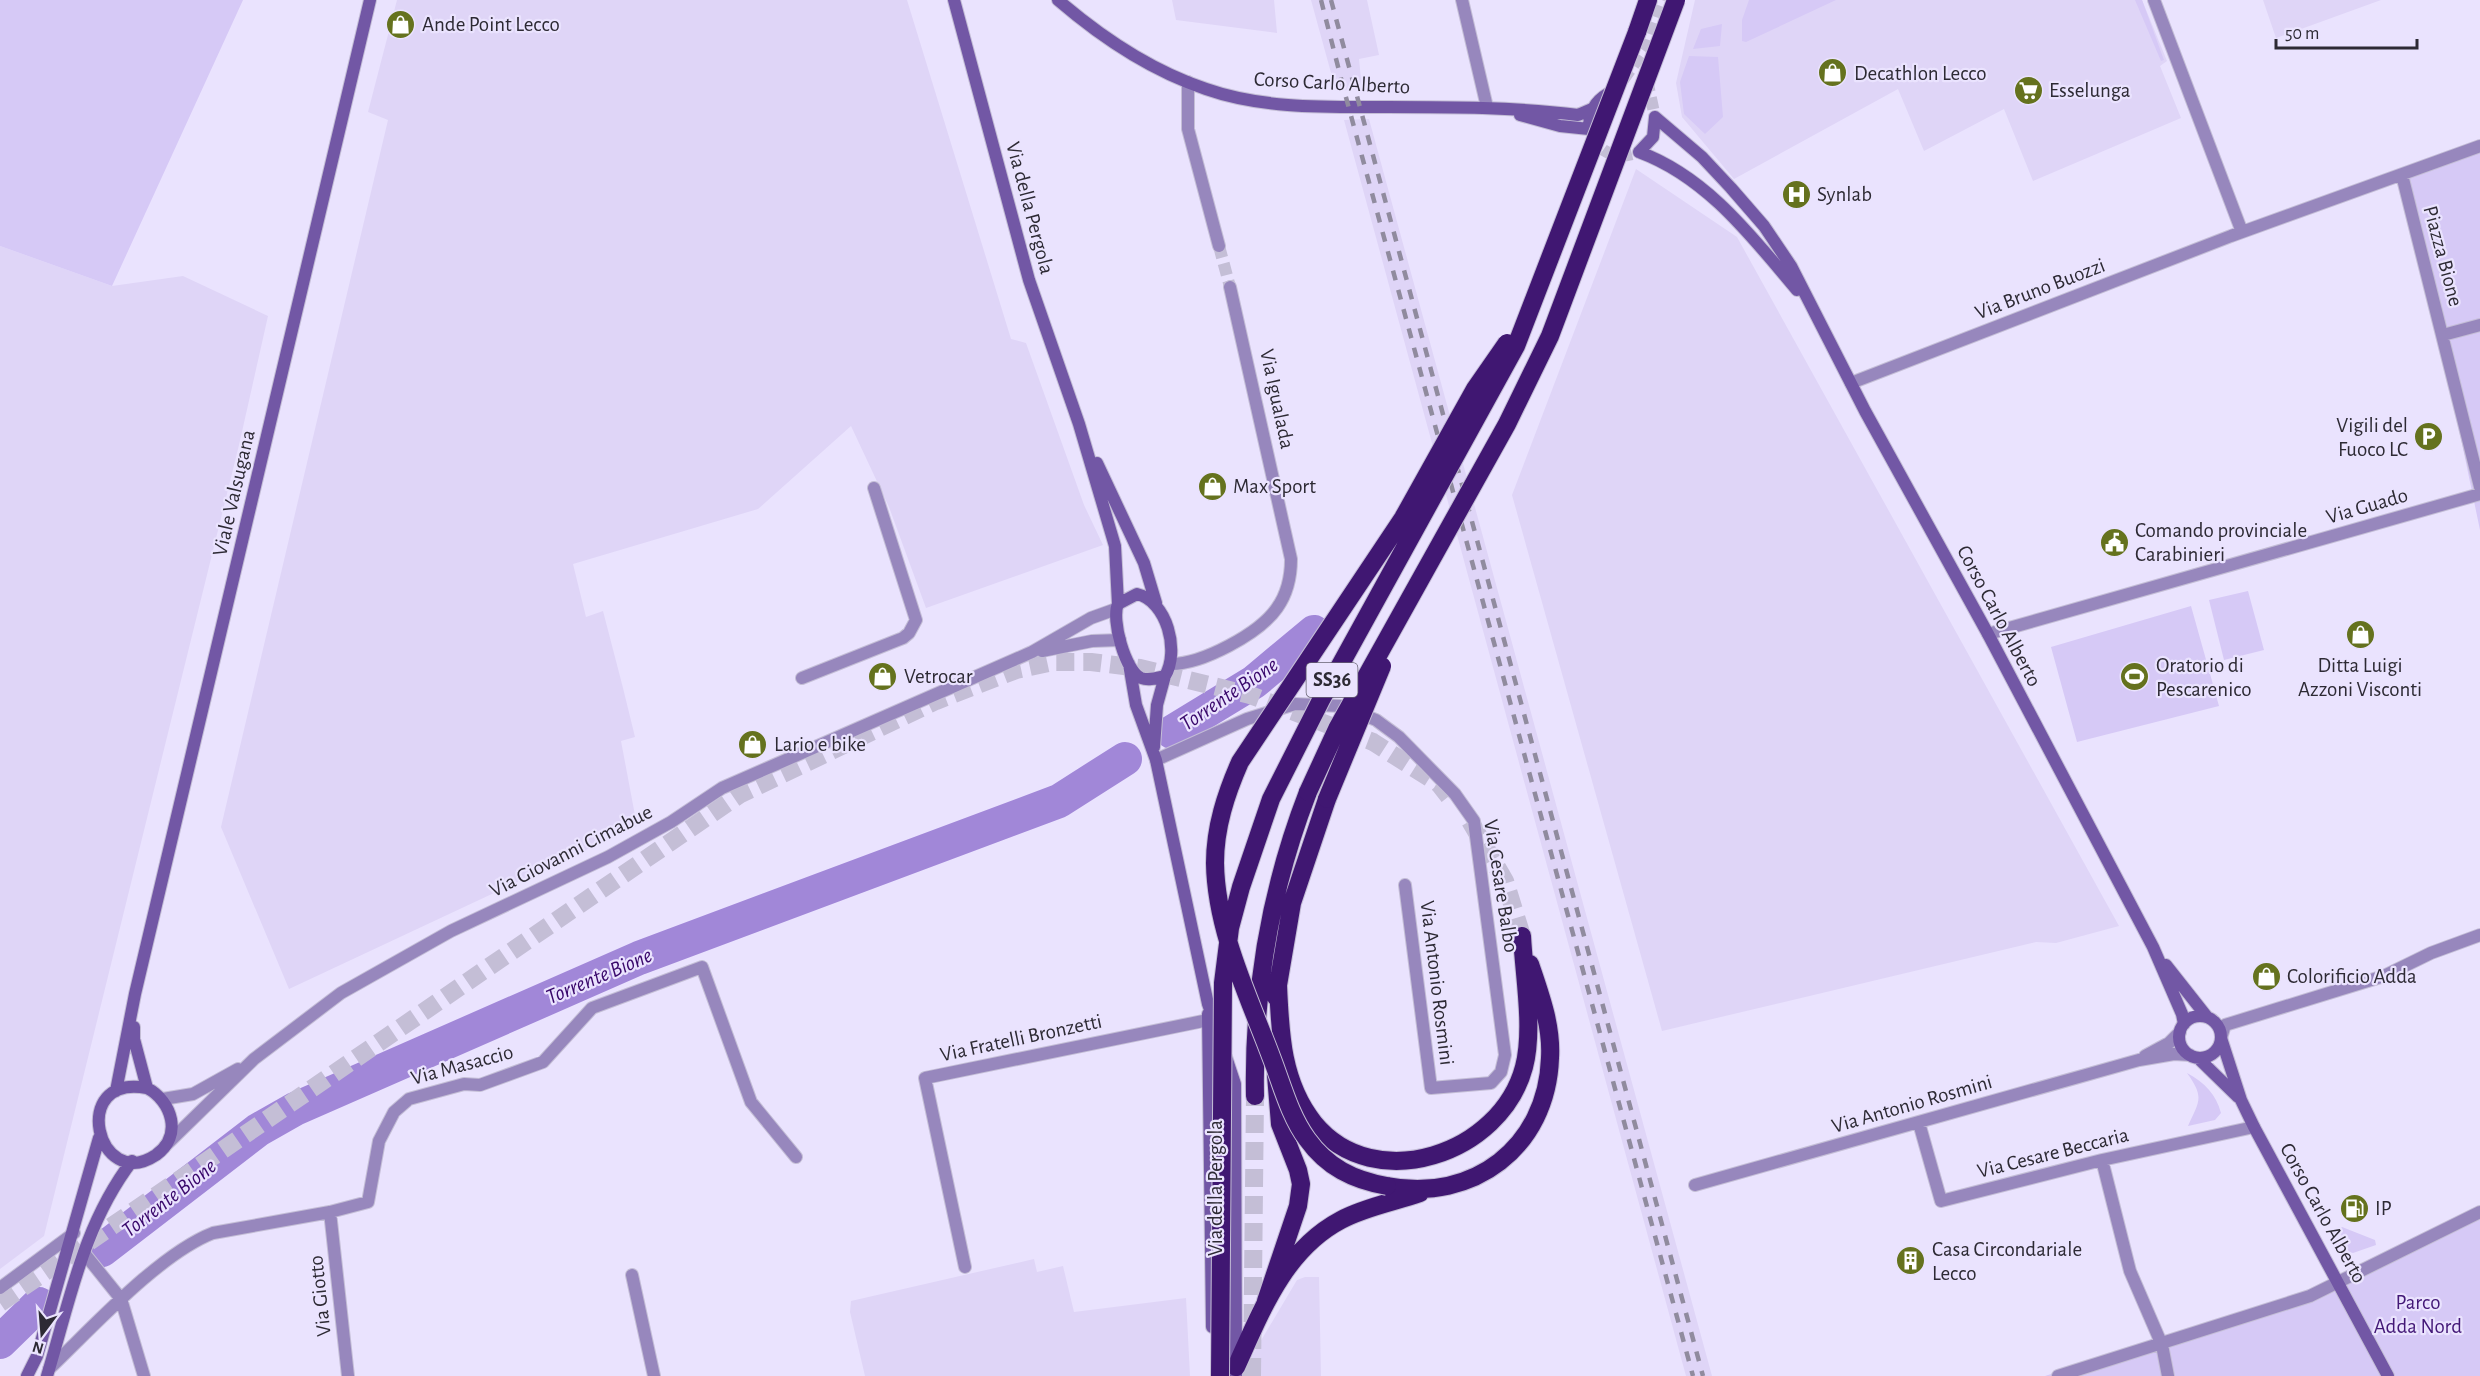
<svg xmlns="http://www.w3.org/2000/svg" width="2480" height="1376" viewBox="0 0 2480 1376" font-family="'Alegreya Sans',sans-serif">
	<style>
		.built { fill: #dfd5f7 }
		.green { fill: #d6c9f6 }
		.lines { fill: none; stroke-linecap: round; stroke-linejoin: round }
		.river { stroke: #a187d8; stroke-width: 34 }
		.street-tunnel { stroke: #c4bed6; stroke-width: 12; stroke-dasharray: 12 6; stroke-linecap: butt }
		.secondary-tunnel { stroke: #c4bed6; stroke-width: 12; stroke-dasharray: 12 6; stroke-linecap: butt }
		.highway-tunnel { stroke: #c4bed6; stroke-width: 18; stroke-dasharray: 18 9; stroke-linecap: butt }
		.street-casing { stroke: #c4bed6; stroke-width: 14 }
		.secondary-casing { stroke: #c4bed6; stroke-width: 14 }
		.highway-casing { stroke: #c4bed6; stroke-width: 20 }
		.street { stroke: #9787bd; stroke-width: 12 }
		.secondary { stroke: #7257a5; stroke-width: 12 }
		.highway { stroke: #401772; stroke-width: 18 }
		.rail { stroke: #908b9e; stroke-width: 4.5; stroke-dasharray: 10 10; stroke-linecap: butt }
		.highway-bridge-casing { stroke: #c4bed6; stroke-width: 20; stroke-linecap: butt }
		.highway-bridge { stroke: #401772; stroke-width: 18 }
		.labels { text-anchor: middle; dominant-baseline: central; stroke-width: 4.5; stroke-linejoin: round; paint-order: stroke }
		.shield { fill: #eae3fe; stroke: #666271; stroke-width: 1.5 }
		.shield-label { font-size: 20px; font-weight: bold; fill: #2d2a34 }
		.poi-label { font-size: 21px; fill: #2d2a34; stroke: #eae3fe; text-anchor: start }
		.street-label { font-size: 21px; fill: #2d2a34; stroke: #eae3fe }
		.park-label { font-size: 21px; fill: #431877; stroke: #eae3fe }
		.water-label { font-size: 22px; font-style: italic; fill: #39086b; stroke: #eae3fe }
	</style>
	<rect width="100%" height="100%" fill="#eae3fe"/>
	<path class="built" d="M 397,0 L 907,0 L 1011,339 L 1026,343 L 1084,505 L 1103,545 L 926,608 L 889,507 L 851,426 L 758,509 L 573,564 L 586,617 L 603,611 L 623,688 L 635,737 L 621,741 L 637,826 L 289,989 L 221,827 L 388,120 L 368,112 Z
		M 1172,0 L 1274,0 L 1277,33 L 1176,20 Z
		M 1311,0 L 1367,0 L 1379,55 L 1359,59 L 1362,89 L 1336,91 Z
		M 1695,0 L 2142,0 L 2167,61 L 2160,66 L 2181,118 L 2033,181 L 2004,109 L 1924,151 L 1898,89 L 1734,179 L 1682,117 L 1676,83 Z
		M 2263,0 L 2381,0 L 2276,38 Z
		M 1369,119 L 1712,1376 L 1686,1376 L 1344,120 Z
		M 1636,169 L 1737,237 L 2119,926 L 2056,943 L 2036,942 L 1662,1031 L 1512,495 Z
		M 0,246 L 112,286 L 183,276 L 268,316 L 239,445 L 44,1236 L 0,1269 Z
		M 1034,1259 L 1037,1272 L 1063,1266 L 1074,1312 L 1186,1298 L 1190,1376 L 865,1376 L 850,1312 L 851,1301 Z
		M 1305,1277 L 1319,1277 L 1321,1376 L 1240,1376 L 1297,1280 Z"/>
	<path class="green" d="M 0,0 L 243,0 L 112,286 L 0,246 Z
		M 1749,0 L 1836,0 L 1746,42 L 1742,41 L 1742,20 Z
		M 2135,0 L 2142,0 L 2164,60 L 2161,61 Z
		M 1722,24 L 1720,46 L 1693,49 L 1701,29 Z
		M 1689,56 L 1718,57 L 1723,117 L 1705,134 L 1684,114 L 1680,82 Z
		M 2480,146 L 2480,530 L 2406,175 Z
		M 2248,591 L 2264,650 L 2224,660 L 2209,600 Z
		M 2191,606 L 2219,706 L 2077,742 L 2051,647 Z
		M 2187,1073 C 2205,1083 2216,1094 2221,1113 L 2215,1120 L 2188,1126 C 2199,1101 2205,1098 2187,1073 Z
		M 2480,1214 L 2480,1376 L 2045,1376 L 2371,1269 Z
		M 2342,1227 L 2375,1240 L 2376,1245 L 2353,1253 L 2349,1252 L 2338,1229 Z"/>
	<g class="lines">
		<path class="river" d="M 1172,732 L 1254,682 L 1314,632
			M 102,1250 L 258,1130 L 295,1109 L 639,958 L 1059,801 L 1125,759
			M 0,1342 L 39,1304"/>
		<path class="street-tunnel" d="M 1219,246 L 1230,287"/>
		<path class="secondary-tunnel" d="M 1623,80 L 1648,45 L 1664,0
			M 1647,80 L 1655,117
			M 1592,136 C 1602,156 1619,159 1639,152"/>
		<path class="highway-tunnel" d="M 1470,821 L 1505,881 L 1522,936
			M 0,1303 L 739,795 L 936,701 L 1016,670 L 1053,662 L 1091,662 L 1140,668 L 1250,695 L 1373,742 L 1439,784 L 1450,798
			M 1252,1376 L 1255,1096"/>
		<defs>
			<path id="street" d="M 1462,0 L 1487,107
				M 2154,0 L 2242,232
				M 1188,82 L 1188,129 L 1219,246
				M 2402,175 L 2480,487
				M 2443,335 L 2480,325
				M 1851,383 L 2231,236 L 2480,146
				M 1988,634 L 2480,494
				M 1042,651 L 1092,641 L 1120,640
				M 1171,664 C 1202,664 1259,634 1277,608 C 1287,594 1291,576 1291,559 L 1230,287
				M 802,678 L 903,638 L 909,633 L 916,620 L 874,488
				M 1156,760 L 1247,719 L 1295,704 L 1341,706 L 1376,720 L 1399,737 L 1455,794 L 1474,821 L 1505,1055 L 1501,1072 L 1491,1083 L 1431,1088 L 1405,885
				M 2221,1038 L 2225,1025 L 2384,976 L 2431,953 L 2480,935
				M 2145,1056 L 2169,1043 L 2180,1032
				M 163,1099 L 193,1094 L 238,1069
				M 1919,1123 L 1941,1201 L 2102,1160 L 2254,1127
				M 166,1145 L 254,1059 L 341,993 L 451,931 L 608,857 L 671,822 L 722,788 L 1032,652 L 1091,618 L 1116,609
				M 2102,1160 L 2130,1271 L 2162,1345 L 2168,1376
				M 1695,1185 L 2139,1060 L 2174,1054 L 2190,1055
				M 330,1212 L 348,1376
				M 84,1253 L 121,1299 L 144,1376
				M 965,1267 L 925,1078 L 1208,1020
				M 632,1275 L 654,1376
				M 0,1288 L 74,1233
				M 49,1369 C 92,1328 159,1254 213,1233 L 330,1212 L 368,1202 L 379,1141 L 394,1112 L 409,1099 L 464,1084 L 480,1085 L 543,1062 L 592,1008 L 702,967 L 751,1102 L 796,1157
				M 2058,1376 L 2310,1296 L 2480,1212"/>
			<path id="secondary" d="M 954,0 L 1029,280 L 1079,424 L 1115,546 L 1118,604
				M 1058,0 C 1101,37 1152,71 1206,89 C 1263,109 1327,107 1387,107 C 1451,107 1515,107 1578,115 L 1592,109
				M 1520,115 L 1560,126 L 1589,129 C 1589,112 1594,102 1609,93
				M 1655,117 L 1702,157 L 1731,188 L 1764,226 L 1791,266 L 1865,411 L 1988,634 L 2153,947 L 2182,1014 L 2184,1024
				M 1639,152 C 1707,177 1752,237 1797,290
				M 1639,152 L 1653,137 L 1655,117
				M 1097,463 L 1144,563 L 1156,603
				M 1137,594 C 1167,601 1180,651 1165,676 C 1157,678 1149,681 1141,678 C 1125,671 1111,619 1118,604 Z
				M 1129,664 L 1136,705 L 1156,760 L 1208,1004 L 1219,1035
				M 1154,747 L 1157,705 L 1165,676
				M 2166,965 L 2207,1017
				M 1208,1014 L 1212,1327
				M2179 1037a21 21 0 1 1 42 0a21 21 0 1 1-42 0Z
				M 134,1027 L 134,1039 L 147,1088 C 172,1101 183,1136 156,1155 C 97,1194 68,1073 147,1088
				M 2221,1038 L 2241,1100 L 2254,1127 L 2388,1376
				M 1226,1057 L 1235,1084 L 1236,1376
				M 2198,1058 L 2238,1097
				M 116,1091 L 135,994 L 370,0
				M 27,1376 L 37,1356 L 99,1138
				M 47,1376 C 70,1301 83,1225 132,1161"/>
			<path id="highway" d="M 1637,32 L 1648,0
				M 1278,985 C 1280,1034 1282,1083 1314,1123 C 1375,1197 1501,1154 1524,1067 C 1534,1029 1524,976 1522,936
				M 1276,997 L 1292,903 L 1327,799
				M 1255,1096 C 1253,992 1270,890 1308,792
				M 1387,1186 C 1473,1203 1547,1147 1550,1058 C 1552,1025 1540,994 1530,964
				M 1266,1301 L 1298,1206 L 1301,1184 L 1298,1170 L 1280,1124 L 1276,1075
				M 1236,1367 C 1261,1312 1284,1250 1341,1220 C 1365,1207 1394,1202 1420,1193"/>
		</defs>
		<use href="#street" class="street-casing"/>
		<use href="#secondary" class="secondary-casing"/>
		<use href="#highway" class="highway-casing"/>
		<use href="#street" class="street"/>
		<use href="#secondary" class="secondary"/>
		<use href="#highway" class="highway"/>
		<path class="rail" d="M 1321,0 L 1344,90 L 1693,1376
			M 1331,0 L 1703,1376"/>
		<defs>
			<path id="highway-bridge" d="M 1308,792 L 1337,729 L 1507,424 L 1550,336 L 1676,0
				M 1327,799 L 1382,666
				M 1387,1186 C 1353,1180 1327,1167 1307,1139 C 1290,1116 1282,1085 1272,1059 C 1249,997 1216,931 1215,863 C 1215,827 1226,794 1240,762 L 1403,518 L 1475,389 L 1507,343
				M 1220,1376 L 1223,983 L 1230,928 L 1241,887 L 1271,799 L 1321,700 L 1516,346 L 1637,32"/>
		</defs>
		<use href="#highway-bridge" class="highway-bridge-casing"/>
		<use href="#highway-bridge" class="highway-bridge"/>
	</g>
	<defs>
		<symbol id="shop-disc" viewBox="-11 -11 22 22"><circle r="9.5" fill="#65721e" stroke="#eae3fe"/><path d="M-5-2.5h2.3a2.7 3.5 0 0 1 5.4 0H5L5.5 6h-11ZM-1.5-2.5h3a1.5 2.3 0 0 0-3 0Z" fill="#fff"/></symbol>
		<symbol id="supermarket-disc" viewBox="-11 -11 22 22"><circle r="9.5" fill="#65721e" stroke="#eae3fe"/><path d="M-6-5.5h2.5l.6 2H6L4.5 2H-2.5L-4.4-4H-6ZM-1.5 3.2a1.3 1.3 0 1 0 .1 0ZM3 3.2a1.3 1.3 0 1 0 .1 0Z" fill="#fff"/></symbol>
		<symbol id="hospital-disc" viewBox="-11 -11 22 22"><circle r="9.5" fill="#65721e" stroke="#eae3fe"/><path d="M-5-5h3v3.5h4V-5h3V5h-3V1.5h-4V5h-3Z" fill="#fff"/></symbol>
		<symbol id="parking-disc" viewBox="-11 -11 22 22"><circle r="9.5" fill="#65721e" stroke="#eae3fe"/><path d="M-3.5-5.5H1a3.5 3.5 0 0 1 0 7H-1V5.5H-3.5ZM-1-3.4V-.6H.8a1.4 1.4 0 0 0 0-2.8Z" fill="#fff"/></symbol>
		<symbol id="civic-disc" viewBox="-11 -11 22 22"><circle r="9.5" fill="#65721e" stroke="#eae3fe"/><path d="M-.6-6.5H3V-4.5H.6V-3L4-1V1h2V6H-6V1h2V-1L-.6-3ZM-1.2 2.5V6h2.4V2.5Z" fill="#fff"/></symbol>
		<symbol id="stadium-disc" viewBox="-11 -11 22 22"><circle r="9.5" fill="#65721e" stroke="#eae3fe"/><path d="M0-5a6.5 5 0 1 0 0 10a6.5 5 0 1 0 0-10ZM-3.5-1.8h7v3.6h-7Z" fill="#fff"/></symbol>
		<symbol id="fuel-disc" viewBox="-11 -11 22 22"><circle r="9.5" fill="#65721e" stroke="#eae3fe"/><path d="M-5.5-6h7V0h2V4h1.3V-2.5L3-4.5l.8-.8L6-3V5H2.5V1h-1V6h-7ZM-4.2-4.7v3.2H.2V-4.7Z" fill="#fff"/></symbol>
		<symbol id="building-disc" viewBox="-11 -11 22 22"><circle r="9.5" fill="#65721e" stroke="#eae3fe"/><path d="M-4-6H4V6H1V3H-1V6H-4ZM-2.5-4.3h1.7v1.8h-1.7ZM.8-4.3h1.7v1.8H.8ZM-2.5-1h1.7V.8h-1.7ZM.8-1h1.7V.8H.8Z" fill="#fff"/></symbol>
	</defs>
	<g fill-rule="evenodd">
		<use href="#shop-disc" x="384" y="8" width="33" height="33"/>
		<use href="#shop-disc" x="1816" y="56" width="33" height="33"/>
		<use href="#supermarket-disc" x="2012" y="74" width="33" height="33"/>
		<use href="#hospital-disc" x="1780" y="178" width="33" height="33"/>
		<use href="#parking-disc" x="2412" y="420" width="33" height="33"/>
		<use href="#shop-disc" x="1196" y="470" width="33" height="33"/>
		<use href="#civic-disc" x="2098" y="526" width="33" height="33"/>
		<use href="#shop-disc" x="2344" y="618" width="33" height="33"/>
		<use href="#shop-disc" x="866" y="660" width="33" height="33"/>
		<use href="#stadium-disc" x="2118" y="660" width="33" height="33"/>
		<use href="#shop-disc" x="736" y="728" width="33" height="33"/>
		<use href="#shop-disc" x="2250" y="960" width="33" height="33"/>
		<use href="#fuel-disc" x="2338" y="1192" width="33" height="33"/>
		<use href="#building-disc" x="1894" y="1244" width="33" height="33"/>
	</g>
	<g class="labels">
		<rect class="shield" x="1306.5" y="663" width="51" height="34" rx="4.5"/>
		<g class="shield-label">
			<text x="1332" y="680">SS36</text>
		</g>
		<g class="poi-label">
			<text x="422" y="24">Ande Point Lecco</text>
			<text x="1854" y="73">Decathlon Lecco</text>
			<text x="2049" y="90">Esselunga</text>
			<text x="1817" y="194">Synlab</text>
			<text x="2408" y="425" text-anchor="end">Vigili del<tspan x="2408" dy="24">Fuoco LC</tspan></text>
			<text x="1233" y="486">Max Sport</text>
			<text x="2135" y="530">Comando provinciale<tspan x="2135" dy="24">Carabinieri</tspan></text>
			<text x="2156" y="665">Oratorio di<tspan x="2156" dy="24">Pescarenico</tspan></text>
			<text x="2360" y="665" text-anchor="middle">Ditta Luigi<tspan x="2360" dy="24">Azzoni Visconti</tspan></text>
			<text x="904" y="676">Vetrocar</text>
			<text x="774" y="744">Lario e bike</text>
			<text x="2287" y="976">Colorificio Adda</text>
			<text x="2375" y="1208">IP</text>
			<text x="1932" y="1249">Casa Circondariale<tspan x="1932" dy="24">Lecco</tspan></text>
		</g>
		<g class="street-label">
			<text transform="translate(1332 83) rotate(3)">Corso Carlo Alberto</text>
			<text transform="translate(1030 208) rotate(75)">Via della Pergola</text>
			<text transform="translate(2443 256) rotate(75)">Piazza Bione</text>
			<text transform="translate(2040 289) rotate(-21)">Via Bruno Buozzi</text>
			<text transform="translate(1277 399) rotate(78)">Via Igualada</text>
			<text transform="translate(234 493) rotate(-77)">Viale Valsugana</text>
			<text transform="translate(2367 506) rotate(-16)">Via Guado</text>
			<text transform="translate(1999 616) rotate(62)">Corso Carlo Alberto</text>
			<text transform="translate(571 851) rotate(-27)">Via Giovanni Cimabue</text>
			<text transform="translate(1501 886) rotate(81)">Via Cesare Balbo</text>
			<text transform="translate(1437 983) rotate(83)">Via Antonio Rosmini</text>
			<text transform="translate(1021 1038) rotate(-12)">Via Fratelli Bronzetti</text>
			<text transform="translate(462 1065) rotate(-15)">Via Masaccio</text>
			<text transform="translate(1912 1104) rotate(-16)">Via Antonio Rosmini</text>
			<text transform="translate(2053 1153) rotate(-14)">Via Cesare Beccaria</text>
			<text transform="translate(1215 1188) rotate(-90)">Via della Pergola</text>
			<text transform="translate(2323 1213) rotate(61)">Corso Carlo Alberto</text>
			<text transform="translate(320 1296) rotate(-96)">Via Giotto</text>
		</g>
		<g class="park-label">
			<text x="2418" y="1302">Parco<tspan x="2418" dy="24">Adda Nord</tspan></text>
		</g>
		<g class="water-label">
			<text transform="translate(1229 694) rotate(-34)">Torrente Bione</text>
			<text transform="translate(599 976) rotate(-23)">Torrente Bione</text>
			<text transform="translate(169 1198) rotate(-38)">Torrente Bione</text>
		</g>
	</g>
	<g transform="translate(42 1334) rotate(196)" stroke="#eae3fe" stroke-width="4.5" paint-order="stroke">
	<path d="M0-4.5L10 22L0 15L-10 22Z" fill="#2d2a34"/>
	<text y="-9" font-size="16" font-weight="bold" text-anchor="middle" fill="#2d2a34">N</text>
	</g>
	<path d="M2276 39v9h141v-9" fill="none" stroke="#2d2a34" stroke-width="3"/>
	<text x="2285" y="39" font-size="18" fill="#2d2a34" stroke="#eae3fe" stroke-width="4.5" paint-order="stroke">50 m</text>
</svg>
